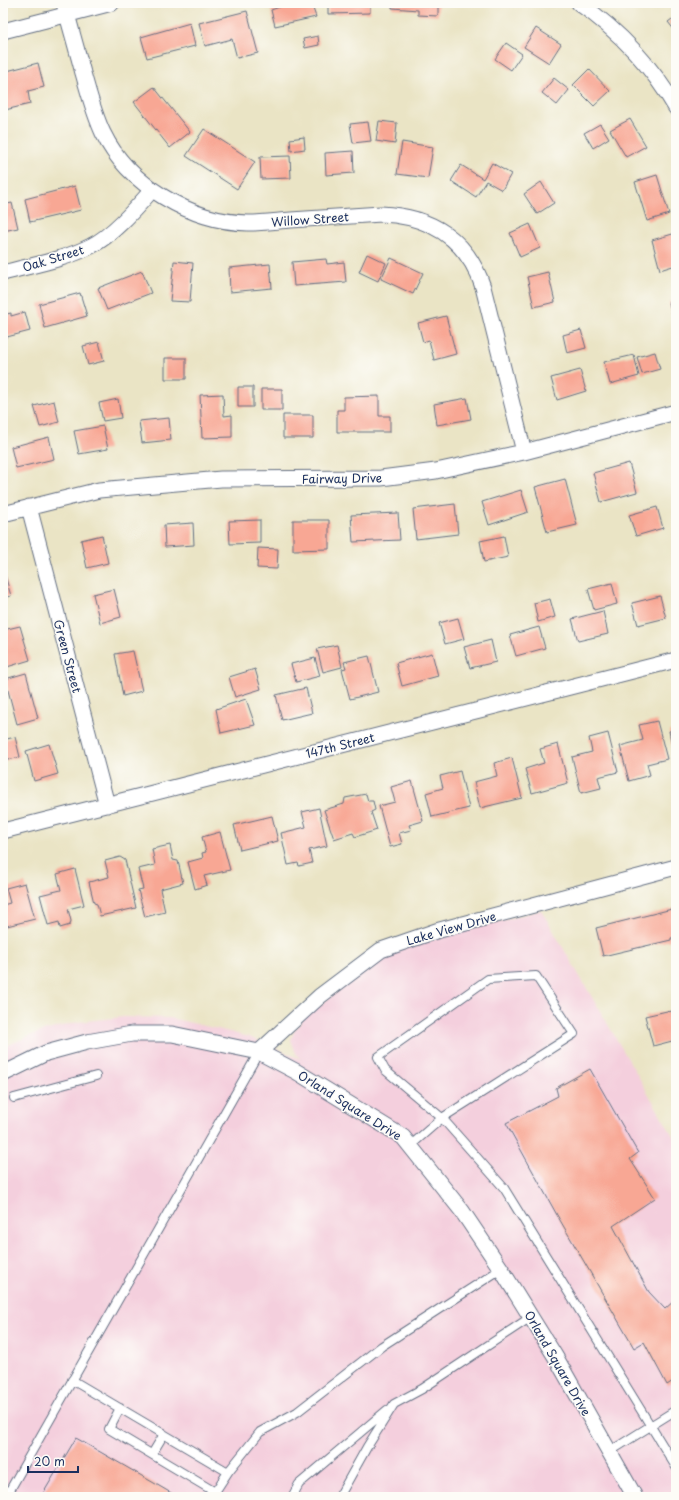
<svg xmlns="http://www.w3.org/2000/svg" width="679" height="1500" viewBox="0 0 679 1500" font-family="'Playpen Sans',sans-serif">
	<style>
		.built { fill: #f4cfdd }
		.building { fill: #f8a794 }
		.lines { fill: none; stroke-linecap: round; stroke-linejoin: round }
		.service-casing { stroke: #636e82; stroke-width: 10 }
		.minor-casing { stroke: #636e82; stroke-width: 17 }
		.service { stroke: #fff; stroke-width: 8 }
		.minor { stroke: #fff; stroke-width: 15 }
		.labels { text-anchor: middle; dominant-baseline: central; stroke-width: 3; stroke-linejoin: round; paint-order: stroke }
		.street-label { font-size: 12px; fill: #1b2f5e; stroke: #fdfcf7 }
	</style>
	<rect width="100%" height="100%" fill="#fdfcf7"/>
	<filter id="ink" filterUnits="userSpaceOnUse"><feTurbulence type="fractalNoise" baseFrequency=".025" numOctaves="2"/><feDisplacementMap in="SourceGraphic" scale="8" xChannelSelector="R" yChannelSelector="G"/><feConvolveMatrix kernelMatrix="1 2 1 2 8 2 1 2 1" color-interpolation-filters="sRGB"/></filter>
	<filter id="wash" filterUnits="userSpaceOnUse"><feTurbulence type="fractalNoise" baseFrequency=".012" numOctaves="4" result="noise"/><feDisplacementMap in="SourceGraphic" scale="16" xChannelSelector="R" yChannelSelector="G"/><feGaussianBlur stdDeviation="0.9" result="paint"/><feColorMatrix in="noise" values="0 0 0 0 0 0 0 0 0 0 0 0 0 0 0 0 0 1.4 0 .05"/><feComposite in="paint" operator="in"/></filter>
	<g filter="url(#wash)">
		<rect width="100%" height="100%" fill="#eae4c5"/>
		<path class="built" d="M 541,910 L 676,1141 L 676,1497 L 3,1497 L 3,1047 L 40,1032 L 78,1022 L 123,1017 L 170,1018 L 218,1029 L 249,1037 L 301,1059 L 296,1054 L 291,1040 L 294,1031 L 306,1015 L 385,956 L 408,946 Z"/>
		<g id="blocks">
			<path class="building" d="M 291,3 L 311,3 L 316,17 L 275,26 L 271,10 Z
				M 328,3 L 370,3 L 370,13 L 328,14 Z
				M 392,3 L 438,3 L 438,16 L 418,15 L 418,10 L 392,8 Z
				M 247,11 L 258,53 L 237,58 L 232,39 L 205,46 L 199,23 Z
				M 676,16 L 676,32 L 668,22 Z
				M 190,23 L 195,46 L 147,58 L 141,37 Z
				M 536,28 L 561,44 L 549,63 L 524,47 Z
				M 318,36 L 319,45 L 305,48 L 303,39 Z
				M 506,43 L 522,54 L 511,70 L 495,59 Z
				M 38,63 L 44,87 L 28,91 L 30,104 L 5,110 L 3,101 L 3,72 Z
				M 589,69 L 610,91 L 594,106 L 573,85 Z
				M 554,78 L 569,90 L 557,105 L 542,93 Z
				M 154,87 L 190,132 L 170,148 L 134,102 Z
				M 630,119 L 646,146 L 626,157 L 610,130 Z
				M 379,121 L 397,123 L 395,144 L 376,141 Z
				M 368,122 L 371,141 L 353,143 L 350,124 Z
				M 600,124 L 609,138 L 593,148 L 584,133 Z
				M 204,129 L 255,162 L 237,189 L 186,156 Z
				M 304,137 L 305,149 L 291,151 L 290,139 Z
				M 402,142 L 433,147 L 428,178 L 397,174 Z
				M 353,151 L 354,173 L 326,175 L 325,153 Z
				M 290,156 L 291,178 L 261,179 L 260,157 Z
				M 492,163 L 511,174 L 502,190 L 486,181 L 476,197 L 451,181 L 461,165 L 483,179 Z
				M 657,175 L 669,214 L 647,221 L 635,182 Z
				M 541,182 L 554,203 L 537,214 L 524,194 Z
				M 75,186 L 81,210 L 30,222 L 25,199 Z
				M 12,203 L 18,228 L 3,231 L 3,205 Z
				M 530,224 L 540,248 L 520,257 L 510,233 Z
				M 676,233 L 676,265 L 660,270 L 652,240 Z
				M 367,254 L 386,263 L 378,281 L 359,272 Z
				M 391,258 L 423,273 L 413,294 L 381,279 Z
				M 326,259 L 327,264 L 344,262 L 346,282 L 294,286 L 292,262 Z
				M 174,261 L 193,263 L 190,302 L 170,301 Z
				M 270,264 L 272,288 L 230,292 L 229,268 Z
				M 142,271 L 151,293 L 107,310 L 98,288 Z
				M 548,272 L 555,302 L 534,307 L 527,277 Z
				M 80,293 L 87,316 L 45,328 L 39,304 Z
				M 676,301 L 676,319 L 673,320 L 669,302 Z
				M 25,312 L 30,331 L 3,338 L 3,315 L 11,313 L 11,316 Z
				M 446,316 L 456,354 L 434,360 L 429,340 L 423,342 L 418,323 Z
				M 581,330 L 586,348 L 567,353 L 563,335 Z
				M 99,342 L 104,361 L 88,365 L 83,346 Z
				M 655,352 L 660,369 L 642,374 L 637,357 Z
				M 634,355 L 639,376 L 610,384 L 604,362 Z
				M 165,358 L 186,358 L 186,379 L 165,379 Z
				M 580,370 L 586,391 L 557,400 L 551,378 Z
				M 238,387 L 253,387 L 253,407 L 238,407 Z
				M 261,389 L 282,389 L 282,410 L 261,410 Z
				M 223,394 L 224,416 L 232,415 L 232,437 L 202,438 L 200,395 Z
				M 379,396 L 379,416 L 390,416 L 390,432 L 337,432 L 337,410 L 344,410 L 344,397 Z
				M 467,398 L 471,419 L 437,425 L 434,404 Z
				M 118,399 L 121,418 L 103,421 L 99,403 Z
				M 54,401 L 59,422 L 40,427 L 34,406 Z
				M 283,415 L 313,415 L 313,438 L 283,438 Z
				M 169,418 L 171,440 L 142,443 L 139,421 Z
				M 103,426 L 108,449 L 79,454 L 74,431 Z
				M 49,437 L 54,459 L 16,468 L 11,447 Z
				M 629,463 L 637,492 L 601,502 L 593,473 Z
				M 565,479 L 577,525 L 547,532 L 535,487 Z
				M 521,490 L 528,512 L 489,525 L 482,502 Z
				M 455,504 L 458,534 L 416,539 L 413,509 Z
				M 657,507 L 663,528 L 636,536 L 629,515 Z
				M 398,513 L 400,540 L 353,542 L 351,515 Z
				M 260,520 L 260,543 L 230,544 L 229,521 Z
				M 293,520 L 329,520 L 329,549 L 293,550 Z
				M 193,523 L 194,545 L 165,547 L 164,525 Z
				M 102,535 L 108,563 L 87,568 L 81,540 Z
				M 504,536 L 508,557 L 484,562 L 480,541 Z
				M 258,548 L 278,549 L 277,569 L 257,568 Z
				M 3,568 L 11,596 L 3,598 Z
				M 612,583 L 617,604 L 594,610 L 588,589 Z
				M 114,589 L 121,617 L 100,623 L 93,594 Z
				M 660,596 L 666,618 L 638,625 L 632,603 Z
				M 550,599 L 555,617 L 538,622 L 534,603 Z
				M 603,611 L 608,634 L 578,641 L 572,619 Z
				M 458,618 L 464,639 L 445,644 L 439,623 Z
				M 20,626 L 30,660 L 7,667 L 6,662 L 3,663 L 3,630 Z
				M 539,627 L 545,648 L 516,656 L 510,635 Z
				M 491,640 L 496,662 L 470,668 L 464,647 Z
				M 337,645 L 342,667 L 323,672 L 317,649 Z
				M 133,651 L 142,691 L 123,696 L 115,654 Z
				M 432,653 L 438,676 L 402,686 L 396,663 Z
				M 369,656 L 378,692 L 350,699 L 342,669 L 346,668 L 344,662 Z
				M 315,658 L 320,676 L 296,682 L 291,664 Z
				M 255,669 L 261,689 L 235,697 L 229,677 Z
				M 26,673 L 38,718 L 17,724 L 5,679 Z
				M 306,688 L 312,713 L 282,720 L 276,695 Z
				M 246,699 L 255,725 L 221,733 L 216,709 Z
				M 657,721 L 667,759 L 647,764 L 650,775 L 629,781 L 620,746 L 643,740 L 639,725 Z
				M 676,730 L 676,760 L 675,760 L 669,731 Z
				M 608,733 L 618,772 L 598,777 L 601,788 L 581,793 L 572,757 L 592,752 L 589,738 Z
				M 15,737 L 20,757 L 4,761 L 3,740 Z
				M 49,744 L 58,774 L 34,781 L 26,751 Z
				M 558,744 L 568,783 L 532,793 L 525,769 L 544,763 L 540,749 Z
				M 512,758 L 522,798 L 480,808 L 474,782 L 497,776 L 494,763 Z
				M 460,771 L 469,808 L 432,817 L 426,793 L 443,788 L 440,776 Z
				M 412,781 L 423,821 L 409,825 L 411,830 L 399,833 L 402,844 L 390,847 L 379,806 L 395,802 L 391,787 Z
				M 366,794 L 368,801 L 373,801 L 375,810 L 371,812 L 377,830 L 355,837 L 353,833 L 334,839 L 324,810 L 344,804 L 345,798 Z
				M 319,808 L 327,846 L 309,850 L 312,863 L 299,866 L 298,863 L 288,865 L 281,833 L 306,827 L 302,812 Z
				M 272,816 L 278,841 L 240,850 L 234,825 Z
				M 220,832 L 230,870 L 204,876 L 207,885 L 195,889 L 188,862 L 203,858 L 202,853 L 206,852 L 202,837 Z
				M 170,845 L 173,860 L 178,861 L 183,883 L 160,889 L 165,912 L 145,917 L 138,890 L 143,889 L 138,869 L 155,865 L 152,849 Z
				M 120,857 L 125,860 L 136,908 L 100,916 L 97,904 L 94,903 L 89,882 L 109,877 L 105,861 Z
				M 75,869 L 84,905 L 68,909 L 71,921 L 70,925 L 60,928 L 59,922 L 48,925 L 40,895 L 61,890 L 57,874 Z
				M 25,883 L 35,919 L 3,927 L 3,905 L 10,903 L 6,888 Z
				M 676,908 L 676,937 L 671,938 L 671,940 L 603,956 L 596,928 Z
				M 676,1010 L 676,1040 L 653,1046 L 645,1016 L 667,1011 L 668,1012 Z
				M 590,1069 L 638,1153 L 630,1159 L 655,1198 L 613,1226 L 649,1292 L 665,1309 L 676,1299 L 676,1379 L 667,1385 L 644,1342 L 634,1348 L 557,1215 L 506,1123 L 558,1096 L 556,1088 Z
				M 76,1438 L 154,1483 L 178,1497 L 41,1497 Z"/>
		</g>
	</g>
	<g filter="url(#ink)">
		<use href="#blocks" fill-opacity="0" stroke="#636e82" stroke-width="1"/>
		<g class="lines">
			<defs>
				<path id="service" d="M 14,1098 L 96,1076
					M 410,1146 L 442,1118 L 574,1034 L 536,976 L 488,979 L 378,1057 L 385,1070 L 442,1118 L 504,1188 L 676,1467
					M 72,1380 L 228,1472 L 260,1432 L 297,1412 L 382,1346 L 501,1269
					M 120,1408 L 109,1429 L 215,1492 L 228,1472
					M 609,1452 L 676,1410
					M 152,1454 L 164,1434
					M 6,1497 L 259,1052
					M 292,1497 L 299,1484 L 387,1410
					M 339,1497 L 367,1447 L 394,1404 L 422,1389 L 531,1317"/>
				<path id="minor" d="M 64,3 C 70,26 77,50 83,73 C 89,94 94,114 103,133 C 128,185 192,222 248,223 C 262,223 277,221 291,220 C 321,218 351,216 381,214 C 431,216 467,239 483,287 L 524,452
					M 579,3 C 619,31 652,66 676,108
					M 3,31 L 112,3
					M 3,273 C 32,265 64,260 91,246 C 112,236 137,207 152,190
					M 29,507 L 107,805
					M 3,514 L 99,490 L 221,479 L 381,478 L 436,471 L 524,452 L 676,412
					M 3,831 L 676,660
					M 259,1052 L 320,996 L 381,950 L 436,931 L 676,867
					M 3,1074 L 46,1053 L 87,1042 L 132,1034 L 172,1034 L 259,1052 L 297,1072 L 403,1137 L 462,1211 L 501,1269 L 555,1356 L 635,1497"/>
			</defs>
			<use href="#service" class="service-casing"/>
			<use href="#minor" class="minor-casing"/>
			<use href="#service" class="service"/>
			<use href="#minor" class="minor"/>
		</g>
	</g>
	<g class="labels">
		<g class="street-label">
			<text transform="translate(310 219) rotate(-4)">Willow Street</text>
			<text transform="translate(53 258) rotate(-17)">Oak Street</text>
			<text transform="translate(342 478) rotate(-1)">Fairway Drive</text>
			<text transform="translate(68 656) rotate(75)">Green Street</text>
			<text transform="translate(340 745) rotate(-14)">147th Street</text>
			<text transform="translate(451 928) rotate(-16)">Lake View Drive</text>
			<text transform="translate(350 1105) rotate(32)">Orland Square Drive</text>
			<text transform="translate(558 1363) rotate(60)">Orland Square Drive</text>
		</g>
	</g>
	<rect width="679" height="1500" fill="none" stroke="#fdfcf7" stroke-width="16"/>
	<path d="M28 1466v6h50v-6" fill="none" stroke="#1b2f5e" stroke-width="2"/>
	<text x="34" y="1466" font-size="12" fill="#1b2f5e" stroke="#fdfcf7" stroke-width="3" paint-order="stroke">20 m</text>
</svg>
